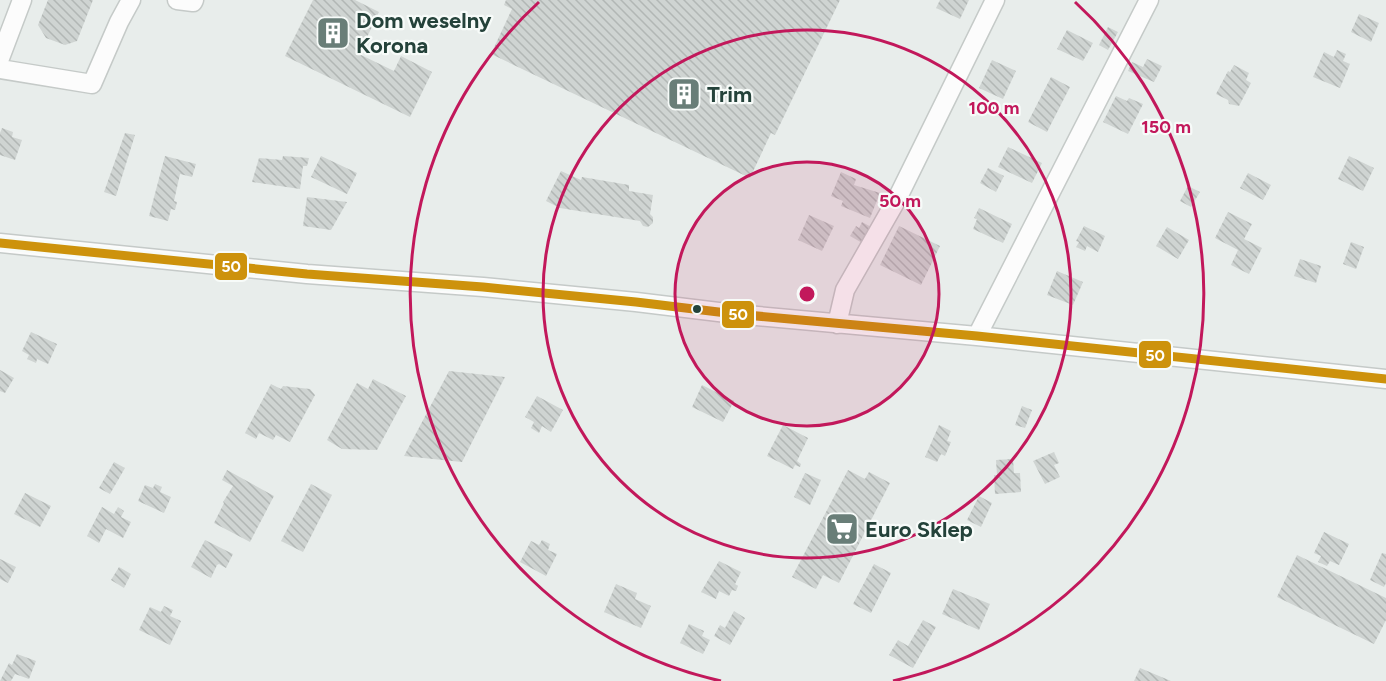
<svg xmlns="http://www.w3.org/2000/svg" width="1386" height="681" viewBox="0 0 1386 681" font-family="Figtree,sans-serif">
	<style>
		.building { fill: url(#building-back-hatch) }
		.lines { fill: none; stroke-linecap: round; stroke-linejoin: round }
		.minor-casing { stroke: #c5cac8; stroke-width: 21 }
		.minor { stroke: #fcfcfc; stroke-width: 18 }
		.bus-1-casing { stroke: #f7fbf9; stroke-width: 14 }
		.bus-1 { stroke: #cd920c; stroke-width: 9 }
		.ring { fill: none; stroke: #c2185b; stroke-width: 3 }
		.bus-dot { fill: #24423a; stroke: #f7fbf9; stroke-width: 2 }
		.labels { text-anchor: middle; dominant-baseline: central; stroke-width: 4.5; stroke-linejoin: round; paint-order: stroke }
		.poi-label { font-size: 22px; font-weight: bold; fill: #24423a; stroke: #f7fbf9; text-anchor: start }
		.centre { fill: #c2185b; stroke: #f7fbf9; stroke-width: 3 }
		.ring-label { font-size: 18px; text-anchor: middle; font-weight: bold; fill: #c2185b; stroke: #f7fbf9; stroke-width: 4.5; stroke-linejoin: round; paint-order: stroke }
		.line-badge { stroke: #f7fbf9; stroke-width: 2 }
		.badge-label { font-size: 16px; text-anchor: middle; font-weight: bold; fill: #fff }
	</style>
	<defs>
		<pattern id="building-back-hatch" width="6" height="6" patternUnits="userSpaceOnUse" patternTransform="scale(1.5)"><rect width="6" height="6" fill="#cfd4d2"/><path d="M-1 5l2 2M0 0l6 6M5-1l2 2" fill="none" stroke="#b2b7b5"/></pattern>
	</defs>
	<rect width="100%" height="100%" fill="#e8edeb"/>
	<path class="building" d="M 48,0 L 93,0 L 77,41 L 65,45 L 46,38 L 38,25 Z
		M 313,0 L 355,0 L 379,12 L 359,54 L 394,71 L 401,56 L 432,72 L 410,117 L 285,56 Z
		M 506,0 L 840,0 L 775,135 L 771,133 L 750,178 L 491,54 L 512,9 L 504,5 Z
		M 940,0 L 969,0 L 960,19 L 936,8 Z
		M 1359,14 L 1379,23 L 1371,42 L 1351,32 Z
		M 1108,27 L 1118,32 L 1108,50 L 1099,45 Z
		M 1067,30 L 1093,43 L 1083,61 L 1057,49 Z
		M 1337,50 L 1346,54 L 1343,61 L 1350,64 L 1340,88 L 1313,77 L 1324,52 L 1334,57 Z
		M 1147,59 L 1162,66 L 1154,82 L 1128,71 L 1132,62 L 1143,67 Z
		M 992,60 L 1016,71 L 1003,99 L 979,88 Z
		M 1234,65 L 1249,73 L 1246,80 L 1251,83 L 1239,106 L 1229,104 L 1228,100 L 1216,94 L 1228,71 L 1230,72 Z
		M 1051,77 L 1070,87 L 1047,132 L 1028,122 Z
		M 1116,96 L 1127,101 L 1129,98 L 1143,104 L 1128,134 L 1103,122 Z
		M 2,128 L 13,132 L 12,137 L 22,140 L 15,160 L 0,155 L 0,133 Z
		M 125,133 L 135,135 L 116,196 L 104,192 Z
		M 1008,147 L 1042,163 L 1032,183 L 998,167 Z
		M 165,156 L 196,164 L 192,177 L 180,174 L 174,201 L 177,202 L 175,210 L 171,209 L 168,221 L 149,216 Z
		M 283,156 L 309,158 L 307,166 L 303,166 L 300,189 L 252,182 L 259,158 L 282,160 Z
		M 321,156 L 357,173 L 347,194 L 311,177 Z
		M 1349,156 L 1374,168 L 1363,191 L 1338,179 Z
		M 988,168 L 1004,176 L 996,192 L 980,183 Z
		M 561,171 L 581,180 L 582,177 L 629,185 L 629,191 L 653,195 L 650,214 L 653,217 L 653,223 L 648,227 L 643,226 L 640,221 L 560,208 L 546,201 Z
		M 841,172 L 856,179 L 854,185 L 880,193 L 870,218 L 841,206 L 843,201 L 831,196 Z
		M 1248,173 L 1271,185 L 1263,200 L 1240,188 Z
		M 1188,186 L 1200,192 L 1191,207 L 1180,201 Z
		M 307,197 L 347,202 L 331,230 L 303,226 Z
		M 979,208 L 1012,224 L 1003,243 L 973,229 L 977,219 L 974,218 Z
		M 1228,212 L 1252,224 L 1244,239 L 1262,248 L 1249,274 L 1231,265 L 1238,250 L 1215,238 Z
		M 809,215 L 834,226 L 822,251 L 798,240 Z
		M 862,222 L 873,228 L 864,244 L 850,236 L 856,226 L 859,228 Z
		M 899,226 L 940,246 L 921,285 L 880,265 Z
		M 1084,226 L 1105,236 L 1098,252 L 1087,246 L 1085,251 L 1076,247 L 1079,242 L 1076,241 Z
		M 1167,227 L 1189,240 L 1178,259 L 1156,246 Z
		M 1351,242 L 1364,247 L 1356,269 L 1343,264 Z
		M 1300,259 L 1321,266 L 1316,283 L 1294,276 Z
		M 1057,271 L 1083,282 L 1073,305 L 1047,295 Z
		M 31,332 L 57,344 L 48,364 L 37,359 L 36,363 L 27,359 L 29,355 L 22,351 Z
		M 0,370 L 14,378 L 5,393 L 0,391 Z
		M 449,371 L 505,377 L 462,462 L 404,456 Z
		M 373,379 L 406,396 L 377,450 L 342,449 L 327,440 L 357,383 L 368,389 Z
		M 271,384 L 281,389 L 283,386 L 310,389 L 315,395 L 290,442 L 276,435 L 273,440 L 259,433 L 256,439 L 245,433 Z
		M 702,385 L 734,401 L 723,422 L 692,407 Z
		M 537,396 L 563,410 L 551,432 L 542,426 L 539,433 L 531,428 L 534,422 L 525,417 Z
		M 1022,406 L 1032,410 L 1025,428 L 1015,425 Z
		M 783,425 L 808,438 L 797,461 L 801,464 L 800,467 L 795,465 L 793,469 L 767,456 Z
		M 939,425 L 951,431 L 947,441 L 951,442 L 945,456 L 941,454 L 937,462 L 925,457 Z
		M 1054,452 L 1059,463 L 1054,465 L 1060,477 L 1045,484 L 1033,461 Z
		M 1013,459 L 1014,473 L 1020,473 L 1021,492 L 995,494 L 994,475 L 997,475 L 996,460 Z
		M 114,462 L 125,468 L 110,494 L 99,488 Z
		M 227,470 L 274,496 L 250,542 L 214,523 L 224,503 L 223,502 L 233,486 L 222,480 Z
		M 848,470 L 865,479 L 869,472 L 890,483 L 839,583 L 823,575 L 816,589 L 792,577 Z
		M 805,473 L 821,480 L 810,505 L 794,497 Z
		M 155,484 L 162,487 L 160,492 L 171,497 L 164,513 L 138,501 L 145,485 L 153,488 Z
		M 311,484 L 332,495 L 303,552 L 281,541 Z
		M 25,493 L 51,506 L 40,527 L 14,514 Z
		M 979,496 L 992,503 L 981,527 L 967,520 Z
		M 102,507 L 114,514 L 118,507 L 124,511 L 121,517 L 131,522 L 123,538 L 106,529 L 99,543 L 87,536 Z
		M 1324,532 L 1349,544 L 1339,565 L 1330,561 L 1327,566 L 1318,562 L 1321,556 L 1314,553 Z
		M 205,540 L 233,554 L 226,568 L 219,564 L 217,565 L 211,578 L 191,567 Z
		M 542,540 L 550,544 L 548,550 L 557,554 L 546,576 L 520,562 L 531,541 L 539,545 Z
		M 1382,553 L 1386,554 L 1386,583 L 1384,587 L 1370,580 Z
		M 1297,555 L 1386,598 L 1386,620 L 1374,644 L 1277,597 Z
		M 0,559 L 16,567 L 8,583 L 0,579 Z
		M 719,561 L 741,572 L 735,584 L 738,586 L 736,591 L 732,590 L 729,596 L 719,591 L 716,599 L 701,592 Z
		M 874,564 L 891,573 L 871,613 L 853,604 Z
		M 119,567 L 131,574 L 124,588 L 111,580 Z
		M 616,584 L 637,593 L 635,599 L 651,606 L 641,628 L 604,612 Z
		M 953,589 L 990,604 L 979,630 L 942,614 Z
		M 164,606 L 173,610 L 170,616 L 181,621 L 170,645 L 139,630 L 150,607 L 161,612 Z
		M 734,611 L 745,618 L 730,645 L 714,636 L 720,625 L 725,628 Z
		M 923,620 L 936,627 L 913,668 L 889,655 L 898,640 L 908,646 Z
		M 689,624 L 704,631 L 702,636 L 710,640 L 703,654 L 680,643 Z
		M 17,654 L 36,661 L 29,679 L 15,674 L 11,681 L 0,681 L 9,663 L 12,665 Z
		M 1140,668 L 1171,681 L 1134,681 Z"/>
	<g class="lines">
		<defs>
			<path id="minor" d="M 177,0 L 193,2 L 194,0
				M 0,58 L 22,0
				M 0,69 L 92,84 L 119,22 L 131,0
				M 0,243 L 307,274 L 483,287 L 636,302 L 735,314 L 977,336 L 1386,379
				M 837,324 L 845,290 L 897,199 L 995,0
				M 977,336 L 1149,0"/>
		</defs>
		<use href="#minor" class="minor-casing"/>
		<use href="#minor" class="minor"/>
		<defs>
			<path id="bus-1" d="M 0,243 L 307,274 L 483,287 L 636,302 L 735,314 L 977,336 L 1386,379"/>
		</defs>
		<use href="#bus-1" class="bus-1-casing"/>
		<use href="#bus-1" class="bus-1"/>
	</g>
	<circle cx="807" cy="294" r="132" fill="#c2185b" fill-opacity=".12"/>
	<g class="ring">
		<circle cx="807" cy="294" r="132"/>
		<circle cx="807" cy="294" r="264"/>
		<path d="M721 681A396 396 0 0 1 539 2M1075 2A396 396 0 0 1 893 681"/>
	</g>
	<defs>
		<symbol id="building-square" viewBox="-11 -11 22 22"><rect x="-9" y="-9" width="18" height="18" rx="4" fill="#697e78" stroke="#f7fbf9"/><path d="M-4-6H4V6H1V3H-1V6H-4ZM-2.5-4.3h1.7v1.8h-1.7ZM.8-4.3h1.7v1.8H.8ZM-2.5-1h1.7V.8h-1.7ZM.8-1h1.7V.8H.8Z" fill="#fff"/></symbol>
		<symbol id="supermarket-square" viewBox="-11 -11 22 22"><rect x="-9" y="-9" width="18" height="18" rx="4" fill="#697e78" stroke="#f7fbf9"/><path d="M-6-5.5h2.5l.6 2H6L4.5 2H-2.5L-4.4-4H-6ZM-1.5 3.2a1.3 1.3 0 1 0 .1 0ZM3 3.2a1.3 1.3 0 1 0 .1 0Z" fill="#fff"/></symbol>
	</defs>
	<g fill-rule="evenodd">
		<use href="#building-square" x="314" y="14" width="38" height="38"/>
		<use href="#building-square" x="665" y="75" width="38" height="38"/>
		<use href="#supermarket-square" x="823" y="510" width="38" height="38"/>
	</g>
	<circle class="bus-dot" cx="697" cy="309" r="5"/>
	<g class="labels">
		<g class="poi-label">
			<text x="356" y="20">Dom weselny<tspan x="356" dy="25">Korona</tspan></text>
			<text x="707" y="94">Trim</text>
			<text x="865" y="529">Euro Sklep</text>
		</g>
	</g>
	<circle cx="807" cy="294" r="9" class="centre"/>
	<g class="ring-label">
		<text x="994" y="114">100 m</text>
		<text x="1166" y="133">150 m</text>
		<text x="900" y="207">50 m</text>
	</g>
	<g class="line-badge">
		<rect x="214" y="252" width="34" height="29" rx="6" fill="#cd920c"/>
		<rect x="721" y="300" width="34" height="29" rx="6" fill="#cd920c"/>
		<rect x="1138" y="340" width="34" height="29" rx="6" fill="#cd920c"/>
	</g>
	<g class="badge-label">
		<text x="231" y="272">50</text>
		<text x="738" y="320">50</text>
		<text x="1155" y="361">50</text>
	</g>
</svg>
